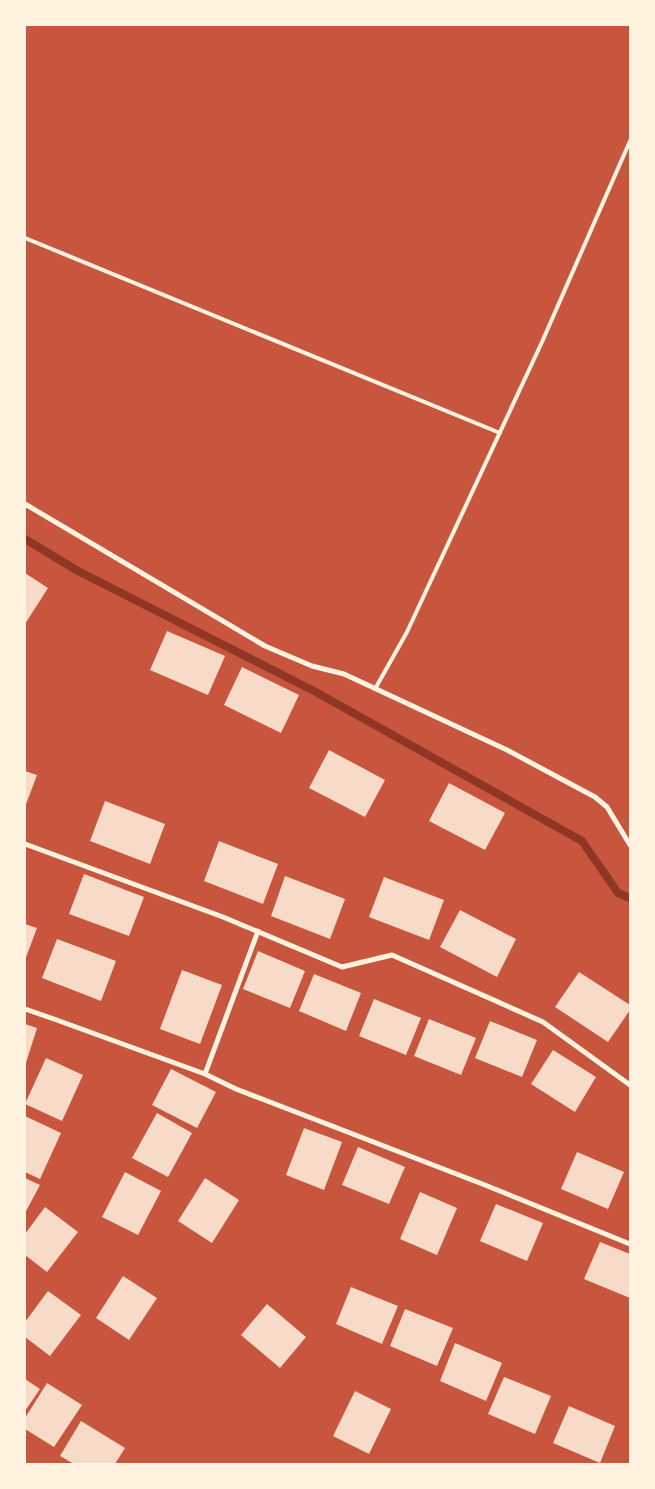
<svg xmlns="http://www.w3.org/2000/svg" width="655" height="1489" viewBox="0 0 655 1489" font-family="'Source Sans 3',sans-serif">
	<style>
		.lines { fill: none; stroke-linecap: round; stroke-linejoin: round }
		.stream { stroke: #8f3625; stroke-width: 8 }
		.building { fill: #f7dbc8 }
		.service { stroke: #fff3e0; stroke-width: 4 }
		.minor { stroke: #fff3e0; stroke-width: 5 }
	</style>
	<rect width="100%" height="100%" fill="#c8553d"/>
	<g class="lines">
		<path class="stream" d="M 25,539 L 78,571 L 314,691 L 582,841 L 618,893 L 630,898"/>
	</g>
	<path class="building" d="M 25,573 L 48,588 L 25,624 Z
		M 167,631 L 225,656 L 208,695 L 150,670 Z
		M 242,667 L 299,695 L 281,733 L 224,705 Z
		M 329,750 L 385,780 L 365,817 L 309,788 Z
		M 25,771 L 37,775 L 25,807 Z
		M 449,783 L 505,813 L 485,850 L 429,821 Z
		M 105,801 L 165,824 L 150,864 L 90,841 Z
		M 219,841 L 278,864 L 263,904 L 204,881 Z
		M 84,874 L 144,897 L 129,936 L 69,914 Z
		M 285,876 L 345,899 L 330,939 L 271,916 Z
		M 384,877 L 444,900 L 429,940 L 369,917 Z
		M 460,910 L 516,939 L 497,977 L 440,947 Z
		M 25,924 L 37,928 L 25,960 Z
		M 57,939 L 116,961 L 101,1001 L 42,978 Z
		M 258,951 L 305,971 L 290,1008 L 243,989 Z
		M 182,970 L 222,985 L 200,1044 L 160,1029 Z
		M 579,972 L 630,1005 L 630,1010 L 608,1042 L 555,1007 Z
		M 314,974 L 361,993 L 346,1031 L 299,1011 Z
		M 374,999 L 421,1018 L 406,1055 L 359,1036 Z
		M 429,1019 L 476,1038 L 461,1075 L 414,1056 Z
		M 490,1021 L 537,1040 L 522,1077 L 475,1058 Z
		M 25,1024 L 37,1028 L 25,1066 Z
		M 553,1050 L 596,1077 L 575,1112 L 531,1084 Z
		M 46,1058 L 83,1075 L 62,1121 L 25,1104 Z
		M 171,1069 L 216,1092 L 197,1128 L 152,1105 Z
		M 157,1113 L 192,1133 L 168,1177 L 132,1158 Z
		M 25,1116 L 61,1133 L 40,1179 L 25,1172 Z
		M 304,1128 L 342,1142 L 324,1190 L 286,1175 Z
		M 358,1147 L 405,1167 L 389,1204 L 342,1185 Z
		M 577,1152 L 624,1172 L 608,1209 L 561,1189 Z
		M 125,1172 L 161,1191 L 138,1235 L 102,1217 Z
		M 25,1178 L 40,1185 L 25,1213 Z
		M 205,1178 L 239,1200 L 212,1243 L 178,1221 Z
		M 420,1192 L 457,1208 L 437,1255 L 400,1239 Z
		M 496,1204 L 543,1223 L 527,1261 L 480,1241 Z
		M 45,1207 L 78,1232 L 47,1272 L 25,1255 L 25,1234 Z
		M 600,1242 L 630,1254 L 630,1298 L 584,1279 Z
		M 123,1276 L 157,1298 L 129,1340 L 96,1318 Z
		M 351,1287 L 398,1306 L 382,1344 L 336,1324 Z
		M 48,1291 L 81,1315 L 50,1356 L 25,1337 L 25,1322 Z
		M 267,1304 L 306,1337 L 280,1368 L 241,1335 Z
		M 405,1309 L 453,1328 L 437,1366 L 390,1346 Z
		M 455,1343 L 502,1363 L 486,1401 L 440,1381 Z
		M 504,1377 L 551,1396 L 535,1434 L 488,1414 Z
		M 25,1379 L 40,1389 L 25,1411 Z
		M 47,1383 L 82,1405 L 54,1447 L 25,1429 L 25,1418 Z
		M 355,1391 L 391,1409 L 369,1454 L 333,1436 Z
		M 569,1406 L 615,1426 L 600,1463 L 553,1443 Z
		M 81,1421 L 125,1448 L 115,1464 L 74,1464 L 60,1456 Z"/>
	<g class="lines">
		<path class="service" d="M 25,238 L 500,433
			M 375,689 L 407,632 L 542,342 L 630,141"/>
		<path class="minor" d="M 25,504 L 265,646 L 312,666 L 344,674 L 507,750 L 595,797 L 607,807 L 630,845
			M 25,844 L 223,917 L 342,967 L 392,955 L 543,1022 L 630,1085
			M 25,1009 L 54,1019 L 205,1074 L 236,1089 L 485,1185 L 630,1244
			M 205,1074 L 258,931"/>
	</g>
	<rect width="655" height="1489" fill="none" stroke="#fff3e0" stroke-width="52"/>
</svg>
